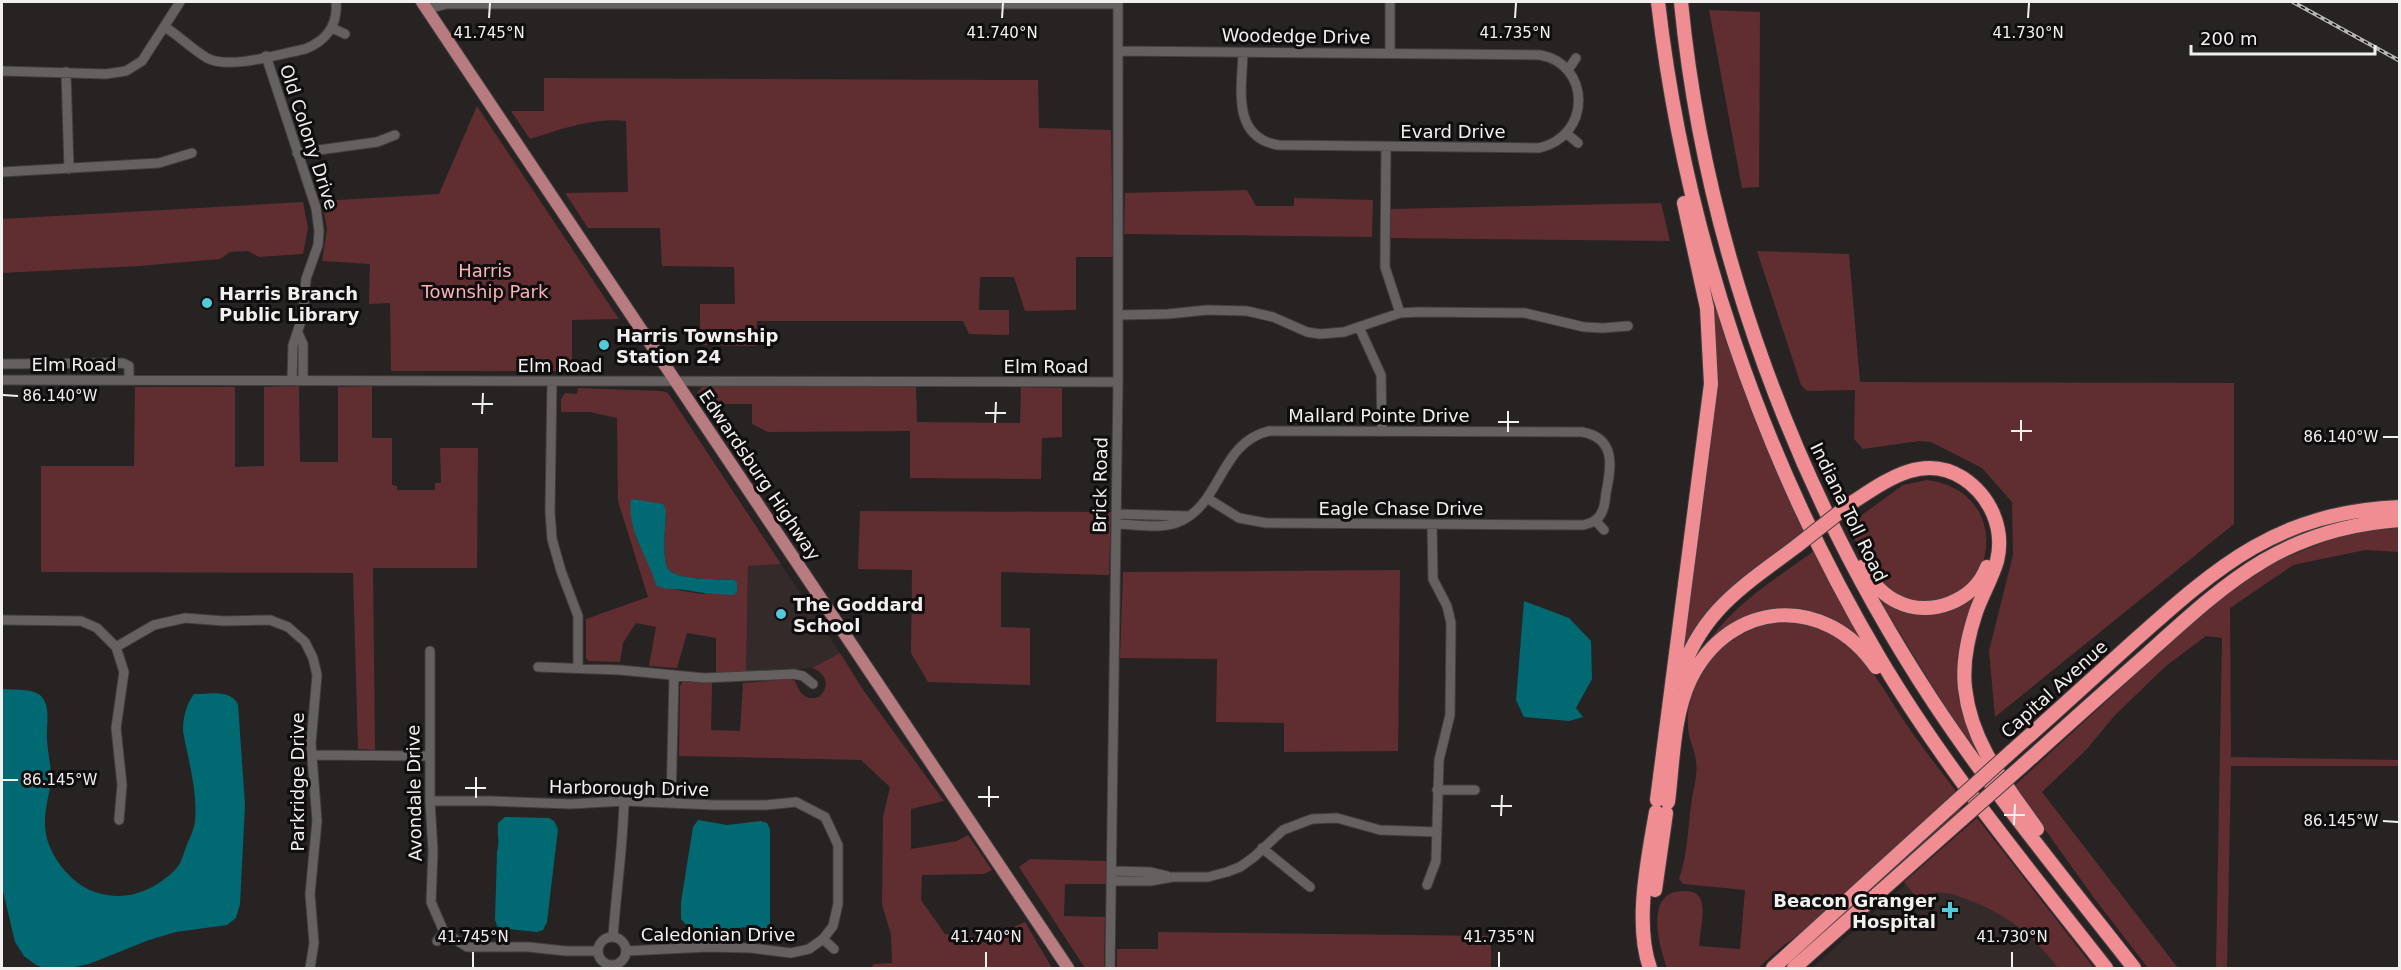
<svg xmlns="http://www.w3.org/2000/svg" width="2401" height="970" viewBox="0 0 2401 970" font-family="'DejaVu Sans',sans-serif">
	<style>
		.built { fill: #352a2a }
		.green { fill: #602d31; fill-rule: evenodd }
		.water { fill: #006971 }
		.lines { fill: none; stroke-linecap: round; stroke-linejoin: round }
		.minor-casing { stroke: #423e3f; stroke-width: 11 }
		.major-casing { stroke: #423e3f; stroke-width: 14 }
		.highway-casing { stroke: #423e3f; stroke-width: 16 }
		.minor { stroke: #666161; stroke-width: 9 }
		.major { stroke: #b87b7f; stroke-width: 12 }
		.highway { stroke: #ef8d93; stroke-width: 14 }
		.rail-casing { stroke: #b9b5b5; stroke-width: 4 }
		.rail { stroke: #0f0d0d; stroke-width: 1.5; stroke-dasharray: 4.5; stroke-linecap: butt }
		.highway-bridge-casing { stroke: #423e3f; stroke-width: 16; stroke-linecap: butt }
		.highway-bridge { stroke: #ef8d93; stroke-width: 14 }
		.ticks { fill: none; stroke: #f2efef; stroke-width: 2 }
		.poi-dot { fill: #52cbd8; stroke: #0f0d0d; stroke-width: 2 }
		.labels { text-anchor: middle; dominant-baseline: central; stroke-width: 6; stroke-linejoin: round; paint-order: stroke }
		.street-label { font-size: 18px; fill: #f2efef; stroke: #0f0d0d }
		.park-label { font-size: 18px; fill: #f7b3b6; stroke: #0f0d0d }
		.poi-label { font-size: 18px; font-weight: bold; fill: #f2efef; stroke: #0f0d0d; text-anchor: start }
		.ticks-label { font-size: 15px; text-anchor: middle; fill: #f2efef; stroke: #0f0d0d; stroke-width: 6; stroke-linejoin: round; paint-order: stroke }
	</style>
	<rect width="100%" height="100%" fill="#272323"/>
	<path class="built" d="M 781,564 L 840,653 L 812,668 L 746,672 L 748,566 Z
		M 1979,854 L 2066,968 L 1812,968 L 1906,884 L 1944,882 Z"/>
	<path class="green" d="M 1709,10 L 1760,12 L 1759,187 L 1742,188 Z
		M 544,78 L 1038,80 L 1039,128 L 1111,130 L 1113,257 L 1076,257 L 1076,310 L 1025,311 L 1014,277 L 980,277 L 979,310 L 1009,310 L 1009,335 L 969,334 L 963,321 L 757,321 L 756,346 L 700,345 L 700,304 L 735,304 L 734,267 L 662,266 L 660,228 L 588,228 L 565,193 L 628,192 L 626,121 C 594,117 561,129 530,139 L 511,111 L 544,111 Z
		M 477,106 L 619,319 L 572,320 L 572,371 L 391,371 L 390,303 L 369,304 L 370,264 L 322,261 L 327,229 L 322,201 L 439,194 Z
		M 1247,190 L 1256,206 L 1294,206 L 1294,198 L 1373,200 L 1372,237 L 1124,234 L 1125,193 Z
		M 303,202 L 308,228 L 303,254 L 259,257 L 248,251 L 230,252 L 220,259 L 139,266 L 2,273 L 2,219 Z
		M 1661,203 L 1670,241 L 1391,238 L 1391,209 Z
		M 1757,251 L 1849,254 L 1860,382 L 2234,383 L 2234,524 L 1995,717 L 1989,651 L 2013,555 L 2012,502 L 1982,468 L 1931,442 L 1919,441 L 1863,449 L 1854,439 L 1855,390 L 1807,391 L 1801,385 Z
		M 1705,276 L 1756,423 L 1804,533 C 1754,571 1706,600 1679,659 L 1711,421 Z
		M 299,386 L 300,462 L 338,462 L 338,387 L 372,386 L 372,438 L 392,438 L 392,485 L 397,486 L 397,490 L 435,490 L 435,483 L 441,483 L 440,448 L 478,448 L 477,568 L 373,568 L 375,750 L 358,749 L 353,573 L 41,572 L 41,466 L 134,466 L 135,387 L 235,387 L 235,467 L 264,466 L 264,387 Z
		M 708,386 L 916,386 L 917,422 L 1020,423 L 1021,387 L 1062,388 L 1062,437 L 1042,438 L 1041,479 L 910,478 L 910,431 L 768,432 L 752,424 L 752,404 L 719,404 L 708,409 L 697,392 L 702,387 Z
		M 578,388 L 662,391 L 668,393 L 781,564 L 748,566 L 746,672 L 716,672 L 716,638 L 687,633 L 677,668 L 649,666 L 656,627 L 636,623 L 623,643 L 620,662 L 589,661 L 586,658 L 586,619 L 648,597 L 618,501 L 617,418 L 590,412 L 561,412 L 561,399 L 565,393 L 577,394 ZM 634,499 L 666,510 C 666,523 661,561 669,570 C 677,580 721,579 734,580 C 724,584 713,592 703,594 C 700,594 660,587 657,585 L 653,570 L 636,538 Z
		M 1927,480 C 2015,491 1999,609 1919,601 C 1901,599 1885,589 1874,574 C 1863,559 1856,541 1848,525 L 1903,485 Z
		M 860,511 L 1111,512 L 1109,575 L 1001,572 L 1001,627 L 1030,628 L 1030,685 L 928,682 L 911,653 L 912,570 L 858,569 Z
		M 2399,527 L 2399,552 L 2365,550 L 2293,565 L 2230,608 L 2231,757 L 2399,760 L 2400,766 L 2231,766 L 2227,968 L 2216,968 L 2222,638 L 2206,636 L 2166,666 L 2115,715 L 2087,749 L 2042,792 L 2178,968 L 2148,968 L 2094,898 L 2014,786 L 2215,602 L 2269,564 L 2332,539 L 2365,531 Z
		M 1814,551 L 1866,647 L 1784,613 L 1705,647 C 1732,605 1774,580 1814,551 Z
		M 1400,570 L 1398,751 L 1284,752 L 1284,723 L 1216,722 L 1217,659 L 1120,658 L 1123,572 Z
		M 1981,585 L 1963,653 L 1987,765 L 1944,705 L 1875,592 L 1913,610 Z
		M 1778,622 C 1854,624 1872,673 1909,728 C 1924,750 1940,770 1956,791 L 1804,931 L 1784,945 L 1758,968 L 1667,968 C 1658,944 1644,888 1686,891 C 1694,892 1698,893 1701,900 C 1705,912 1700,933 1699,946 L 1740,949 L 1745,890 L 1683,884 L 1679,879 C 1688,854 1688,824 1692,798 C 1694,787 1698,773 1696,761 C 1695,749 1688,739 1688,726 C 1686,671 1727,631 1778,622 Z
		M 840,653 L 864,691 L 944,801 L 911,809 L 911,849 L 957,841 L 968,835 L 992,870 L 984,874 L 922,875 L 921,900 L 945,934 L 987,938 L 1025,922 L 1052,968 L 872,968 L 873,964 L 892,963 L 891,935 L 882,904 L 883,817 L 890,787 L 861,760 L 679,756 L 680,686 L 683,681 L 712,683 L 711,730 L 740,731 L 743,683 L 791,679 L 795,681 C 800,693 804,701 819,697 C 831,686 826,673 812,668 Z
		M 1959,807 L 1963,812 L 1805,952 L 1801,949 Z
		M 1977,818 L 2094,968 L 2058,968 C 2034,935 2002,911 1963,898 C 1947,892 1933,889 1919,900 L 1904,882 Z
		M 1030,859 L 1106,861 L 1106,884 L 1065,884 L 1064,916 L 1105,917 L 1104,968 L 1085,968 L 1019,867 Z
		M 1158,932 L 1491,936 L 1491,968 L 1117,968 L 1117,949 L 1158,949 Z"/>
	<path class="water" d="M 633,499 L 663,504 L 666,510 C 666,523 661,561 669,570 C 677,580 721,579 734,580 L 737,583 L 737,592 L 733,595 C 714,594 702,593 685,590 C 675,588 665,591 656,585 C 648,556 627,532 631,500 Z
		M 1524,601 L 1569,618 L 1591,641 L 1592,679 L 1576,708 L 1583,717 L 1569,721 L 1524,717 L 1516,700 Z
		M 2,689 C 13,690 33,688 41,696 C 50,705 47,721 47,732 C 46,748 52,766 51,782 C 49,795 45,808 45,822 C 44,851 69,883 95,892 C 122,901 146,894 167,877 C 180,867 181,862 186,847 C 189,839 194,830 195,821 C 198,791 188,760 183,731 C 183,717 186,705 194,694 C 209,694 230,689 238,704 L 245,805 L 240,904 L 236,918 L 227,925 L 176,932 L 149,940 L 89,964 L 70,968 L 44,968 L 36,965 L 24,956 L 15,942 L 2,887 Z
		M 505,817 L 549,818 L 554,821 L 558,829 L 547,922 L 543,930 L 537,932 L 498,928 L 495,920 L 497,852 C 500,842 497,834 498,823 Z
		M 698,820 L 727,825 L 761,821 L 767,823 L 770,829 L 770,931 L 762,935 L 754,934 L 744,927 L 730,930 L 720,928 L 709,931 L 687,926 L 681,919 L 681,902 L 693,827 Z"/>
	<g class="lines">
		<defs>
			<path id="minor" d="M 1390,2 L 1390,53
				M 427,9 L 447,4 L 1118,4
				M 165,27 C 179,36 192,49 207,58 C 229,70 280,54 305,49 C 326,41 338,25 336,2
				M 332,28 L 345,34
				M 1118,51 L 1540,55 C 1591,64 1592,136 1539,148 L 1278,145 C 1231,137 1242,87 1243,52
				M 266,56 L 316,208 L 319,231 L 318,245 L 306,279 L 303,315 L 293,345 L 292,380
				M 1568,70 L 1576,58
				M 2,71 L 106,74 L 126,71 L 142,61 L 180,2
				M 66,72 L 69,169
				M 1567,134 L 1578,143
				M 1386,147 L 1385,267 L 1400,313
				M 297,153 L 377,142 L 395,135
				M 2,172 L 159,163 L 192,153
				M 1118,315 L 1168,314 L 1207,310 L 1247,311 L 1273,317 L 1307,332 L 1320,334 L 1344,332 L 1400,313 L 1419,312 L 1525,313 L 1584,327 L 1603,328 L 1628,326
				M 1359,327 L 1381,375 L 1382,430
				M 298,333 L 303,344 L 303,380
				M 2,364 L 123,363 L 129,366 L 129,380
				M 2,380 L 1118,382
				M 552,381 L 550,512 L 552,539 L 561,571 L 578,616 L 578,668
				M 1116,514 L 1188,516
				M 1595,520 L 1604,530
				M 1116,524 C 1134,524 1159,529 1176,523 C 1222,507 1218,443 1269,431 L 1582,432 C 1617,438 1611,468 1606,493 C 1605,503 1604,513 1596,520 C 1592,523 1587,524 1583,525 L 1266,523 L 1239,518 L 1207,498
				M 2,620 L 81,621 L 97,628 L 116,647 L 124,672 L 116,728 L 122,785 L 119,820
				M 116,647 L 154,625 L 185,618 L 224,621 L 270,620 L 288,627 L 305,642 L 313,658 L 317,675 L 311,743 L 317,821 L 310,894 L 314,943 L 310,968
				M 430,651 L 430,801 L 433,851 L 431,902 L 444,932
				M 538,667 L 620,670 L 704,678 L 794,674 L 803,676 L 813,684
				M 312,755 L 430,756
				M 1437,790 L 1475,790
				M 430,801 L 491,801 L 571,804 L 624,801 L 714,805 L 766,805 L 796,802 L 825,817
				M 671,803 L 674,676
				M 1262,848 L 1310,887
				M 1112,871 L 1150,872 L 1167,876
				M 1111,881 L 1150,881 L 1173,877 L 1208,877 L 1227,872 L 1240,867 L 1254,857 L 1283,830 L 1312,819 L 1337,818 L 1380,830 L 1437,832
				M 1427,885 L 1436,861 L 1439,760 L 1450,715 L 1451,623 L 1447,606 L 1433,579 L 1432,525
				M 444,932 L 467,947 L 528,947 L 566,951 L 598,951
				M 613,937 C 616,892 623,847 624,801
				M598 951a14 14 0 1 1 28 0a14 14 0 1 1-28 0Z
				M 823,939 L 834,949
				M 437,941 L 444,932
				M 626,951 L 708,947 L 751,948 L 791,953 L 809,949 L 823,939 L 833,926 L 838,904 L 838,845 L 825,817
				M 1110,968 L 1118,382 L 1118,2"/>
			<path id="major" d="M 422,2 L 1068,968"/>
			<path id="highway" d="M 1658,2 C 1685,233 1760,456 1879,657 C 1944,767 2027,867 2106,968
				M 1681,2 C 1705,249 1797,495 1934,703 C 1995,795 2066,881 2134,968
				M 1850,504 C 1884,482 1922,452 1963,478 C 1990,496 2005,528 1997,561 C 1992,578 1982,595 1976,612 C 1968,636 1962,662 1965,688 C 1971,744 2006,785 2037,829
				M 1862,567 C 1871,581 1882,595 1898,602 C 1930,618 1974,601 1987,567
				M 1678,682 C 1700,611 1741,588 1798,545
				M 2012,751 C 2053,715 2093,678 2134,641 C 2219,565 2279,512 2400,507
				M 2023,765 C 2063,729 2104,692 2145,656 C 2227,582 2283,528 2400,520
				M 1657,800 L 1711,384 L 1707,308 L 1684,203
				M 1668,802 C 1673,762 1673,716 1690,680 C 1730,599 1825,593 1876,667
				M 1655,890 L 1666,813
				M 1650,968 C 1634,923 1648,859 1656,812
				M 1773,968 L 1950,807
				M 1794,968 L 1962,819"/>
		</defs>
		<use href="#minor" class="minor-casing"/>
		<use href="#major" class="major-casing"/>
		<use href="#highway" class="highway-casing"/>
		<use href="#minor" class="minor"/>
		<use href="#major" class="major"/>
		<use href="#highway" class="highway"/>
		<defs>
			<path id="rail" d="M 2293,2 L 2400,61"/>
		</defs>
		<use href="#rail" class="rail-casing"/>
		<use href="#rail" class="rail"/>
		<defs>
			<path id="highway-bridge" d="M 1798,545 L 1850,504
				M 1950,807 L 2012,751
				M 1962,819 L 2023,765"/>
		</defs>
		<use href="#highway-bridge" class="highway-bridge-casing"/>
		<use href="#highway-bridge" class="highway-bridge"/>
	</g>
	<path class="ticks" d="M 489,18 L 490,3M 1002,18 L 1003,3M 1515,18 L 1516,3M 2028,18 L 2029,3M 3,395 L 18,396M 472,404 L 493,404M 985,413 L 1006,413M 482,414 L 483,393M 1498,422 L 1519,422M 995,423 L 996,402M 2011,431 L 2032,431M 1508,432 L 1508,411M 2383,437 L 2398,437M 2021,441 L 2021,420M 3,780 L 18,780M 465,788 L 486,788M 978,797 L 999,797M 476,798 L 476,777M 1491,806 L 1512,806M 989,807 L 989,786M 2004,815 L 2025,815M 1501,816 L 1502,795M 2383,821 L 2398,822M 2014,825 L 2015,804M 473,967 L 473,952M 986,967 L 986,952M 1499,967 L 1499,952M 2012,967 L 2012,952"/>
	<g class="poi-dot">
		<circle cx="207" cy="303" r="6"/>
		<circle cx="604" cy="345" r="6"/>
		<circle cx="781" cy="614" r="6"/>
		<path d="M1947 901h6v6h6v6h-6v6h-6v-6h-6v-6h6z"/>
	</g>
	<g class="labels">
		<g class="street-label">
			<text transform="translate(1296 36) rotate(1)">Woodedge Drive</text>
			<text x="1453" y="131">Evard Drive</text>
			<text transform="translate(309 137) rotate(72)">Old Colony Drive</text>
			<text x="74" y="364">Elm Road</text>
			<text x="560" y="365">Elm Road</text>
			<text x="1046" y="366">Elm Road</text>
			<text x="1379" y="415">Mallard Pointe Drive</text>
			<text transform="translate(760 475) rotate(56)">Edwardsburg Highway</text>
			<text transform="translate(1100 485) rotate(-89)">Brick Road</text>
			<text x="1401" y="508">Eagle Chase Drive</text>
			<text transform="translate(1849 512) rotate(64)">Indiana Toll Road</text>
			<text transform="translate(2054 689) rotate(-42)">Capital Avenue</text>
			<text transform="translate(297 782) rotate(-90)">Parkridge Drive</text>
			<text transform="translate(629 788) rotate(1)">Harborough Drive</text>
			<text transform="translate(414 793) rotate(-91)">Avondale Drive</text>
			<text x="718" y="934">Caledonian Drive</text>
		</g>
		<g class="park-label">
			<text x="485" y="270">Harris<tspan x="485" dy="21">Township Park</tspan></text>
		</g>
		<g class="poi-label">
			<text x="219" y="293">Harris Branch<tspan x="219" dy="21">Public Library</tspan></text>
			<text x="616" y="335">Harris Township<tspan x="616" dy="21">Station 24</tspan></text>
			<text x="793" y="604">The Goddard<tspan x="793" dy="21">School</tspan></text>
			<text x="1936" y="900" text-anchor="end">Beacon Granger<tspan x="1936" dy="21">Hospital</tspan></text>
		</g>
	</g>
	<g class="ticks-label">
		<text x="489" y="38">41.745°N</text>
		<text x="1002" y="38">41.740°N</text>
		<text x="1515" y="38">41.735°N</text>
		<text x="2028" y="38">41.730°N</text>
		<text x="60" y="401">86.140°W</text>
		<text x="2341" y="442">86.140°W</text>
		<text x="60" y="785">86.145°W</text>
		<text x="2341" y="826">86.145°W</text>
		<text x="473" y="942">41.745°N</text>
		<text x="986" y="942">41.740°N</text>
		<text x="1499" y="942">41.735°N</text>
		<text x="2012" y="942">41.730°N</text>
	</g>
	<rect width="2401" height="970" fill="none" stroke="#f2efef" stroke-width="6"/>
	<path d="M2191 45v9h184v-9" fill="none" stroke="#f2efef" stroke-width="3"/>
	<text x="2200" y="45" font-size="18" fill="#f2efef" stroke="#0f0d0d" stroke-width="4.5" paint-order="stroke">200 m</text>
</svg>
